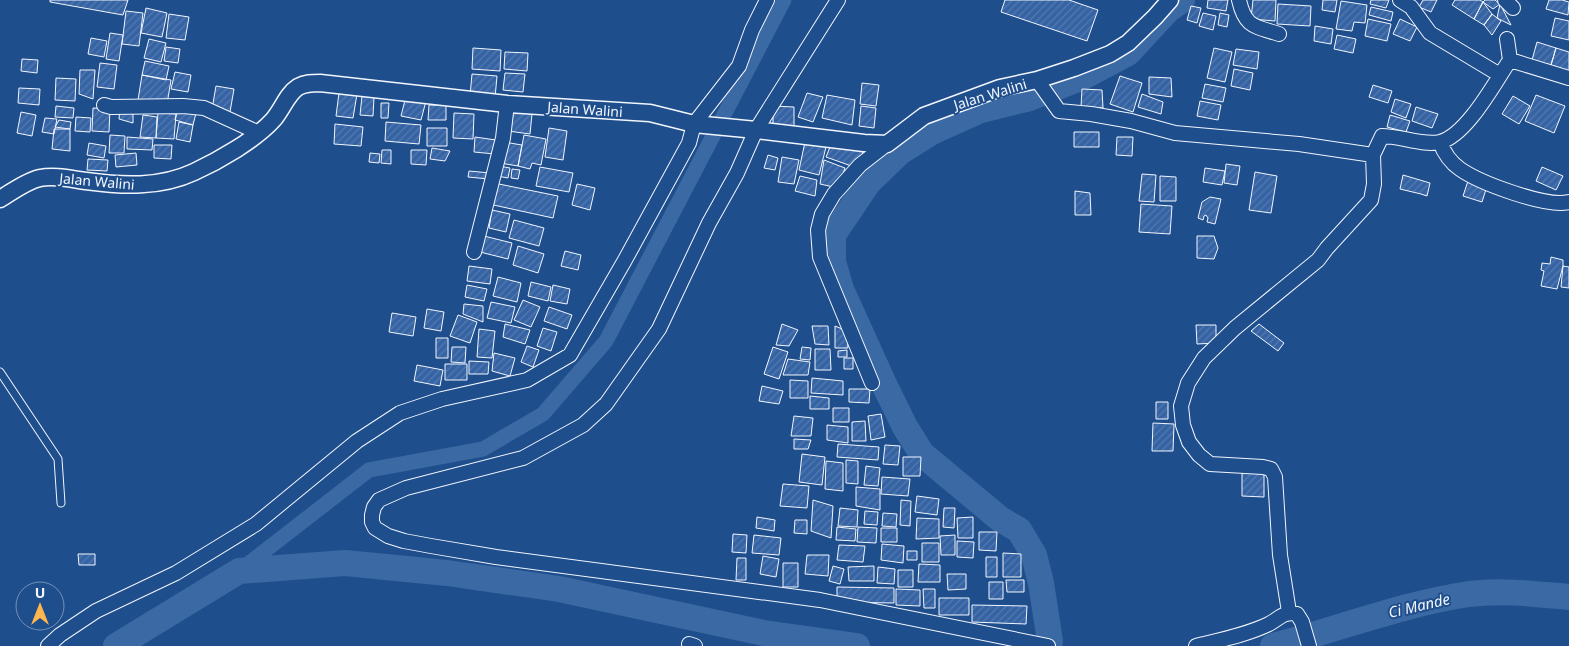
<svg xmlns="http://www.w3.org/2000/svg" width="1569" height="646" viewBox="0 0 1569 646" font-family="'Noto Sans',sans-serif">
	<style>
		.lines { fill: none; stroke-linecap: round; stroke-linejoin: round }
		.canal { stroke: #3b69a3; stroke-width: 15 }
		.river { stroke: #3b69a3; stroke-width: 26 }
		.building { fill: url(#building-hatch); stroke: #f2f6ff }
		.service-casing { stroke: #f2f6ff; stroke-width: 9 }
		.minor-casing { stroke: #f2f6ff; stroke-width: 16 }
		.tertiary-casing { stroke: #f2f6ff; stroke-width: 19 }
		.service { stroke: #1f4e8c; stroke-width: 7 }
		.minor { stroke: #1f4e8c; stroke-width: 14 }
		.tertiary { stroke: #1f4e8c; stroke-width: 16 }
		.labels { text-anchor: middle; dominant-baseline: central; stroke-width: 4; stroke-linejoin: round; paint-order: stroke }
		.street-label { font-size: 14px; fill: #f2f6ff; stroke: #1f4e8c }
		.water-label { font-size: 15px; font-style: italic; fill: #f2f6ff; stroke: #1f4e8c }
	</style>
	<defs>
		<pattern id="building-hatch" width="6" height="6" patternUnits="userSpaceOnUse" patternTransform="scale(1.25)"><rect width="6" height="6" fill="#3563a3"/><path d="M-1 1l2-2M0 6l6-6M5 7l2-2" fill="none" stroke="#537ab1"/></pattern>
	</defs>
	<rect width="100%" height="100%" fill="#1f4e8c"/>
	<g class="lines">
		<path class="canal" d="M 239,571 L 369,470 L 483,449 L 543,414 L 606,341 L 784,0"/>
		<path class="river" d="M 116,646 L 239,571 L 345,563 L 447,573 L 559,589 L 764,633 L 857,646
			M 1049,646 L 1050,641 L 1041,583 L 1034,555 L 1019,530 L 1000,519 L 922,454 L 905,427 L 884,384 L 841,289 L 833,262 L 833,235 L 868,183 L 900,152 L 932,132 L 981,110 L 1030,98 L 1083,77 L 1128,53 L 1169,9 L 1182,0
			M 1273,646 C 1339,629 1402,604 1469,594 C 1502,590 1536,594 1569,597"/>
	</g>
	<path class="building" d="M 50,0 L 128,0 L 123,15 L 50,2 Z
		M 1005,0 L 1069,0 L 1098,10 L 1087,41 L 1001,12 Z
		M 1208,0 L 1228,0 L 1226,11 L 1207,8 Z
		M 1253,0 L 1276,0 L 1275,21 L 1251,19 Z
		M 1323,0 L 1337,0 L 1335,12 L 1322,10 Z
		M 1371,0 L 1389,0 L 1386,8 L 1370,4 Z
		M 1423,0 L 1437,0 L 1431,12 L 1419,7 Z
		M 1455,0 L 1480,0 L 1483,2 L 1474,19 L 1452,5 Z
		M 1485,0 L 1495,0 L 1500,4 L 1493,9 L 1483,2 Z
		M 1549,0 L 1562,0 L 1569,2 L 1568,15 L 1546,9 Z
		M 1341,1 L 1367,5 L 1365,23 L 1354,22 L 1352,31 L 1336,29 Z
		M 1483,2 L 1492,14 L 1484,25 L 1474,19 Z
		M 1278,4 L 1311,6 L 1310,26 L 1277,24 Z
		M 1500,4 L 1511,25 L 1497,18 Z
		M 1191,6 L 1201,8 L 1197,23 L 1187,20 Z
		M 1371,7 L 1393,12 L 1391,21 L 1369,15 Z
		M 146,8 L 167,13 L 162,37 L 141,33 Z
		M 126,11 L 143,13 L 139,46 L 122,44 Z
		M 1203,13 L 1216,16 L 1213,30 L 1199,26 Z
		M 1220,13 L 1229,15 L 1227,27 L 1218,25 Z
		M 169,14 L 189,17 L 185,40 L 166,38 Z
		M 1492,14 L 1501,21 L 1492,35 L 1484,25 Z
		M 1555,18 L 1569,21 L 1569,40 L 1551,36 Z
		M 1368,19 L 1391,24 L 1387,41 L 1365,36 Z
		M 1400,19 L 1417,27 L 1410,41 L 1393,34 Z
		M 1315,26 L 1333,29 L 1331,44 L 1314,41 Z
		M 110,33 L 123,35 L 119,61 L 106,59 Z
		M 1337,35 L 1356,39 L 1353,53 L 1334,49 Z
		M 91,38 L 107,41 L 104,57 L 88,54 Z
		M 149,39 L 166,43 L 161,62 L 144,58 Z
		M 1537,42 L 1556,48 L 1551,65 L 1532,60 Z
		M 166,47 L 180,49 L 178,63 L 164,61 Z
		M 473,48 L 501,50 L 500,71 L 472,69 Z
		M 1214,48 L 1232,52 L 1225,82 L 1207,78 Z
		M 1556,48 L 1569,52 L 1569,71 L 1551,65 Z
		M 1236,49 L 1259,52 L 1257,69 L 1233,65 Z
		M 505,52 L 528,53 L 527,71 L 504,69 Z
		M 22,59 L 38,60 L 37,73 L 21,71 Z
		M 145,61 L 169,66 L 166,80 L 142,75 Z
		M 100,63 L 117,65 L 114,89 L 97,87 Z
		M 1234,69 L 1253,73 L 1250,90 L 1231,86 Z
		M 80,70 L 95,70 L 93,99 L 79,94 Z
		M 175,72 L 191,75 L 188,92 L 171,89 Z
		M 505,73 L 525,74 L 523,92 L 503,90 Z
		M 472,74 L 497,76 L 495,98 L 470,96 Z
		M 142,75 L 171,80 L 167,104 L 138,100 Z
		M 1120,76 L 1142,83 L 1133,112 L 1110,104 Z
		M 1149,77 L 1171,78 L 1172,97 L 1149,94 Z
		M 56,78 L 76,79 L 75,101 L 55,100 Z
		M 862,83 L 879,85 L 876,106 L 860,104 Z
		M 1205,84 L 1226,88 L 1223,102 L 1202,98 Z
		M 1373,85 L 1392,91 L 1388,103 L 1369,97 Z
		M 216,86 L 234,89 L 230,112 L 212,109 Z
		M 19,88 L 40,89 L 39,105 L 18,103 Z
		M 1082,89 L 1102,90 L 1103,108 L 1081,107 Z
		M 339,93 L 357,94 L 353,118 L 336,116 Z
		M 807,93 L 823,97 L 813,122 L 798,117 Z
		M 1142,94 L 1163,102 L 1161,114 L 1138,107 Z
		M 827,95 L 855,100 L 852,125 L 822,118 Z
		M 1536,95 L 1565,106 L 1554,133 L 1525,121 Z
		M 362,96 L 374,97 L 373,116 L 360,115 Z
		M 406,96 L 426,101 L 421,120 L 401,116 Z
		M 1513,96 L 1530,106 L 1519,124 L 1502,114 Z
		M 1395,99 L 1411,104 L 1406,118 L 1391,112 Z
		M 1200,101 L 1221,105 L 1218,120 L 1197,116 Z
		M 381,103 L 389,103 L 388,118 L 381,118 Z
		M 429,105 L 446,105 L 446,120 L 428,120 Z
		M 56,106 L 74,108 L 73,118 L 55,117 Z
		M 773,106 L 794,107 L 794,126 L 773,125 Z
		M 861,106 L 876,108 L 874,128 L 859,126 Z
		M 1416,107 L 1438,114 L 1432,128 L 1412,121 Z
		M 93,108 L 110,109 L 109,132 L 92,131 Z
		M 120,108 L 133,108 L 133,123 L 119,119 Z
		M 178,108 L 196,113 L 193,125 L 175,120 Z
		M 21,112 L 36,115 L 32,136 L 17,133 Z
		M 510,112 L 532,114 L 530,134 L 508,131 Z
		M 158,113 L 176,114 L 174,139 L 156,138 Z
		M 454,113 L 474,114 L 473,139 L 453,138 Z
		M 143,115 L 157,117 L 156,138 L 140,137 Z
		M 1390,115 L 1410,121 L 1406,132 L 1387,127 Z
		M 76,117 L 91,118 L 90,132 L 75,131 Z
		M 45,118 L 57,119 L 54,134 L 42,132 Z
		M 59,120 L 71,122 L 70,129 L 55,127 Z
		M 179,122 L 193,125 L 190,142 L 176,139 Z
		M 386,122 L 421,125 L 419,144 L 385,141 Z
		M 335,124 L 363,127 L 361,146 L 334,144 Z
		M 427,128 L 447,128 L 447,146 L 427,146 Z
		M 549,128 L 567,131 L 563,160 L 545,157 Z
		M 54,129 L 70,129 L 70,151 L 52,149 Z
		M 1074,132 L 1099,132 L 1099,147 L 1074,147 Z
		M 110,135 L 125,136 L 124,153 L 109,153 Z
		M 524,135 L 546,139 L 541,165 L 532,163 L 530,169 L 518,166 Z
		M 127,137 L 153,139 L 152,150 L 127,149 Z
		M 475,137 L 496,140 L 495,154 L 474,152 Z
		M 1117,137 L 1133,137 L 1132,156 L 1116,155 Z
		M 504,142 L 522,145 L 518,166 L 500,163 Z
		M 805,142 L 826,147 L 819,175 L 799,170 Z
		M 832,142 L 863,152 L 857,168 L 826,157 Z
		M 89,143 L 106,146 L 104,158 L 87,155 Z
		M 154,145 L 172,145 L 171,159 L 154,158 Z
		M 432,148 L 450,151 L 445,161 L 430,159 Z
		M 382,150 L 391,150 L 391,164 L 381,163 Z
		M 411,150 L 427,150 L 426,165 L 411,164 Z
		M 136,153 L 137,165 L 116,167 L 115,155 Z
		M 370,153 L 380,154 L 379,163 L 369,162 Z
		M 768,155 L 778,158 L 775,170 L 764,168 Z
		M 782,157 L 799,160 L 794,184 L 778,182 Z
		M 88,159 L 108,160 L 107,171 L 87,170 Z
		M 824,160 L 845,168 L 838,188 L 820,184 Z
		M 1226,164 L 1240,166 L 1237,185 L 1224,183 Z
		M 499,166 L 510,168 L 508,178 L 497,176 Z
		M 540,167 L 573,173 L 569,192 L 536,186 Z
		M 1542,167 L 1563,176 L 1556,190 L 1536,181 Z
		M 1205,168 L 1225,171 L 1222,185 L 1203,182 Z
		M 512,169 L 520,170 L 518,179 L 511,178 Z
		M 469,171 L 490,173 L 489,179 L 468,177 Z
		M 1255,172 L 1277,176 L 1271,213 L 1249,210 Z
		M 1142,174 L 1156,175 L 1154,202 L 1139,201 Z
		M 1403,175 L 1430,183 L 1427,196 L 1421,194 L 1400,189 Z
		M 800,176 L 817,180 L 815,196 L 795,191 Z
		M 1160,176 L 1176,177 L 1176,201 L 1160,201 Z
		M 1468,181 L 1487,186 L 1482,202 L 1463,196 Z
		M 494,183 L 558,196 L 553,218 L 489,204 Z
		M 577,184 L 595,188 L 590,210 L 572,205 Z
		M 1075,191 L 1090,193 L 1091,215 L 1075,215 Z
		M 1210,197 L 1221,199 L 1215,224 L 1207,222 L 1208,218 L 1206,215 L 1204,216 L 1203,220 L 1198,218 L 1202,202 Z
		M 1141,204 L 1172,206 L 1170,234 L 1139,232 Z
		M 492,210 L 510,214 L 506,232 L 489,228 Z
		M 514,220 L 544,228 L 539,246 L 509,238 Z
		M 484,236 L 512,243 L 508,259 L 480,252 Z
		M 1197,236 L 1214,236 L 1218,248 L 1214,259 L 1197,258 Z
		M 518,246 L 544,254 L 538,273 L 513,265 Z
		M 565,251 L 581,255 L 578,270 L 561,266 Z
		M 1551,257 L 1563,260 L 1563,266 L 1557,289 L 1541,286 L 1544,271 L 1541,270 L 1542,263 L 1550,264 Z
		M 469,266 L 492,269 L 490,284 L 467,281 Z
		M 1563,266 L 1569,267 L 1569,288 L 1561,287 Z
		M 498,277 L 521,283 L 517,302 L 493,296 Z
		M 531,282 L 551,287 L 548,301 L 528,296 Z
		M 467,285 L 487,289 L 484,301 L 465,297 Z
		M 553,285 L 570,289 L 567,304 L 550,301 Z
		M 523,300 L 540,307 L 531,327 L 514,320 Z
		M 491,302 L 515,307 L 511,323 L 487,318 Z
		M 464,304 L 483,306 L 483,322 L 463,314 Z
		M 549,307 L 572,315 L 567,329 L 544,321 Z
		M 427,309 L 444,312 L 441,331 L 424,328 Z
		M 392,313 L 416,317 L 413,336 L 389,332 Z
		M 458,315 L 477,322 L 470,343 L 450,336 Z
		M 505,324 L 530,330 L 525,344 L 503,337 Z
		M 782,324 L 798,330 L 789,346 L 776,345 Z
		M 1259,324 L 1284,343 L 1278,351 L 1251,331 Z
		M 1196,325 L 1216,325 L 1216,343 L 1197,344 Z
		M 812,326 L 828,326 L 829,345 L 815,344 Z
		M 835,326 L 847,331 L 848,348 L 835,348 Z
		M 543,328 L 557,332 L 551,351 L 537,346 Z
		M 479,329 L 495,331 L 492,358 L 477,357 Z
		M 436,338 L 448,338 L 448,358 L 436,358 Z
		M 527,346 L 539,350 L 533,367 L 521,362 Z
		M 452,347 L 466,347 L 465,363 L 451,362 Z
		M 773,347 L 788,352 L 779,379 L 764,374 Z
		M 802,347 L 811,348 L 810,360 L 800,359 Z
		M 815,349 L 830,349 L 831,370 L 815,370 Z
		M 847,350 L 847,357 L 838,357 L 838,351 Z
		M 494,353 L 515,358 L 510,376 L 492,371 Z
		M 844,358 L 853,358 L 853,369 L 844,369 Z
		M 788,359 L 810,362 L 808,375 L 783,375 Z
		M 469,361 L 489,362 L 488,374 L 469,374 Z
		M 445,364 L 467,364 L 467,380 L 445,380 Z
		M 417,365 L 443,370 L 440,386 L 414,381 Z
		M 812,378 L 843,381 L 843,395 L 811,393 Z
		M 790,380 L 808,381 L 808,398 L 790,398 Z
		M 762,386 L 783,391 L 779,404 L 759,401 Z
		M 849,389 L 870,389 L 869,403 L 849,402 Z
		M 810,396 L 829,398 L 829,409 L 810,409 Z
		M 1156,402 L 1168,402 L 1168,419 L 1156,419 Z
		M 833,408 L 849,408 L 849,422 L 833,422 Z
		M 881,414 L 885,437 L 871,440 L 868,416 Z
		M 794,416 L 813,418 L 811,436 L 791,436 Z
		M 865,421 L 866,441 L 852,441 L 852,422 Z
		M 1153,423 L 1174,424 L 1173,451 L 1152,451 Z
		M 827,425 L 848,427 L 848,443 L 827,440 Z
		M 794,439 L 811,440 L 808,449 L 794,449 Z
		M 838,444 L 879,447 L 878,460 L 837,457 Z
		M 885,445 L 900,446 L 898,465 L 883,464 Z
		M 802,454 L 825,457 L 822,485 L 799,482 Z
		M 903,457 L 921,457 L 920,476 L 903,476 Z
		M 846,460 L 858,461 L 858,484 L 846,483 Z
		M 826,461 L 843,463 L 843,491 L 825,489 Z
		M 866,466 L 880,468 L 878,486 L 864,485 Z
		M 1242,469 L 1264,469 L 1264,497 L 1242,496 Z
		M 882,477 L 910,479 L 908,496 L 881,494 Z
		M 783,484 L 809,486 L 807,508 L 780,506 Z
		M 856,487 L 880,489 L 880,510 L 856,506 Z
		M 917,496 L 939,499 L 937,515 L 915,512 Z
		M 813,500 L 833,506 L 831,538 L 811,531 Z
		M 901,500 L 911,501 L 910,526 L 900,525 Z
		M 840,508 L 858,510 L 857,527 L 838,526 Z
		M 944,508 L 955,508 L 954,528 L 943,527 Z
		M 865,511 L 878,512 L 877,525 L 864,524 Z
		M 883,513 L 897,514 L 896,527 L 882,526 Z
		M 757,517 L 775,520 L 774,531 L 756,528 Z
		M 973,517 L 973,538 L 958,538 L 957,518 Z
		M 917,518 L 939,519 L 939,538 L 916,539 Z
		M 795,520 L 807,520 L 807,534 L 794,533 Z
		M 837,527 L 856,529 L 855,541 L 836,540 Z
		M 858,527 L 877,528 L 876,543 L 857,542 Z
		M 881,528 L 897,528 L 897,542 L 881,542 Z
		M 979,532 L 997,532 L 996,551 L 979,550 Z
		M 733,534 L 747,535 L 746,553 L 732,552 Z
		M 754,535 L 781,538 L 779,555 L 752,553 Z
		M 955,535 L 955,555 L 941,555 L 940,536 Z
		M 957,541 L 974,542 L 973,558 L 957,557 Z
		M 922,543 L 939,543 L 939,562 L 922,562 Z
		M 882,544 L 904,546 L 903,563 L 881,560 Z
		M 839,545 L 865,546 L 863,562 L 837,560 Z
		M 907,551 L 917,551 L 917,560 L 907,560 Z
		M 1003,553 L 1021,554 L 1021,577 L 1003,577 Z
		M 78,554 L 95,554 L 95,565 L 79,565 Z
		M 807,555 L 829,555 L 828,576 L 805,574 Z
		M 763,556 L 779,559 L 776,577 L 760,574 Z
		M 986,557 L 997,557 L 997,577 L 986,577 Z
		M 737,558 L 746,558 L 746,580 L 736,580 Z
		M 783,563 L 798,563 L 798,587 L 783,587 Z
		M 919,564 L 940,565 L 940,582 L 918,582 Z
		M 833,566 L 844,569 L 840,584 L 829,581 Z
		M 874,566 L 874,581 L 849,581 L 848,567 Z
		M 878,567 L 895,569 L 894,584 L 877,583 Z
		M 898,570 L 913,570 L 913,587 L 898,587 Z
		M 947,574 L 966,574 L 966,589 L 948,590 Z
		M 1006,580 L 1024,580 L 1024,592 L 1007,592 Z
		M 989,582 L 1003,582 L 1003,599 L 989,599 Z
		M 837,587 L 894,588 L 894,603 L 837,602 Z
		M 896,589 L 920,590 L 920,606 L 896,605 Z
		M 923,589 L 935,589 L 935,608 L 924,608 Z
		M 939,598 L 969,598 L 969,615 L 939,615 Z
		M 972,605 L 1027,606 L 1026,624 L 972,622 Z"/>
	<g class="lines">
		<defs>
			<path id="service" d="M 0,372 L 58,459 L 61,503"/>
			<path id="minor" d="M 838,0 L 756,130 L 737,173 L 709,223 L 659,329 L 606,404 L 583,425 L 523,458 L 406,488 L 379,500 L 374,507 L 372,515 L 372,522 L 375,528 L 388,536 L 404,541 L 431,546 L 496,557 L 820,600 L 1048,646
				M 1239,0 C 1245,27 1254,26 1279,34
				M 1400,0 L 1411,7 L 1430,33 L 1500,75
				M 1505,0 L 1513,8
				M 1510,60 L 1569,78
				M 1037,80 L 1059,111 L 1091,114 L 1131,121 L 1175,133 L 1299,144 L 1373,155 L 1382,136 C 1400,136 1424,146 1440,142 C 1467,135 1495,82 1510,60 L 1507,39
				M 104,105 L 111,107 L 183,106 L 204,108 L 259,133
				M 1440,142 C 1444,153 1450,162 1460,169 C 1480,183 1547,208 1569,202
				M 474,252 L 503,138 L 507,104
				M 872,383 L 820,257 L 818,230 L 822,214 L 834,194 L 860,165 L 887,144
				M 1289,612 L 1280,555 L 1275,477 L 1271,469 L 1263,467 L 1210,464 L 1199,455 L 1189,442 L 1183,425 L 1181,406 L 1188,383 L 1204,358 L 1235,328 L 1318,260 L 1327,248 L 1371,200 L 1374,184 L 1373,155
				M 689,644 L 695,646
				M 48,646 L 60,635 L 96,611 L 176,573 L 256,524 L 357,441 L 400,413 L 442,399 L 527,380 L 570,355 L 625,260 L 689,143 L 694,124 L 739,66 L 752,30 L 767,0
				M 1196,646 C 1220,640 1246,635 1269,624 C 1280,618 1284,611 1297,614 L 1302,622 L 1309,646"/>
			<path id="tertiary" d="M 0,199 C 12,192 26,181 40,178 C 55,175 71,179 86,181 C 122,186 160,188 194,172 C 218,161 255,140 273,120 C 282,110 287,94 298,87 C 305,83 312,83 320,83 L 507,104 L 650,113 L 694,124 L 756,130 L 864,143 L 887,144 L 924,116 L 1000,88 L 1037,80 L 1074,68 L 1110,54 L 1128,43 L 1155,17 L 1170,0"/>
		</defs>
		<use href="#service" class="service-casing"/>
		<use href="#minor" class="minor-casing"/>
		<use href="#tertiary" class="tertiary-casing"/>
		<use href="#service" class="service"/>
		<use href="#minor" class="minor"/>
		<use href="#tertiary" class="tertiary"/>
	</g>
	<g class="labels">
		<g class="street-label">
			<text transform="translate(990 94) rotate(-17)">Jalan Walini</text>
			<text transform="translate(585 109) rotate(4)">Jalan Walini</text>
			<text transform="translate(97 181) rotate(5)">Jalan Walini</text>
		</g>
		<g class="water-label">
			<text transform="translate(1419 605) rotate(-13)">Ci Mande</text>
		</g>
	</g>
	<g transform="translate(40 606)"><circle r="24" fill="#1f4e8c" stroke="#7391ba"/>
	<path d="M0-4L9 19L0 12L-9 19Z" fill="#ffb74d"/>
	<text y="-8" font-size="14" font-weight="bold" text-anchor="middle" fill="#f2f6ff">U</text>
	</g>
</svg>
